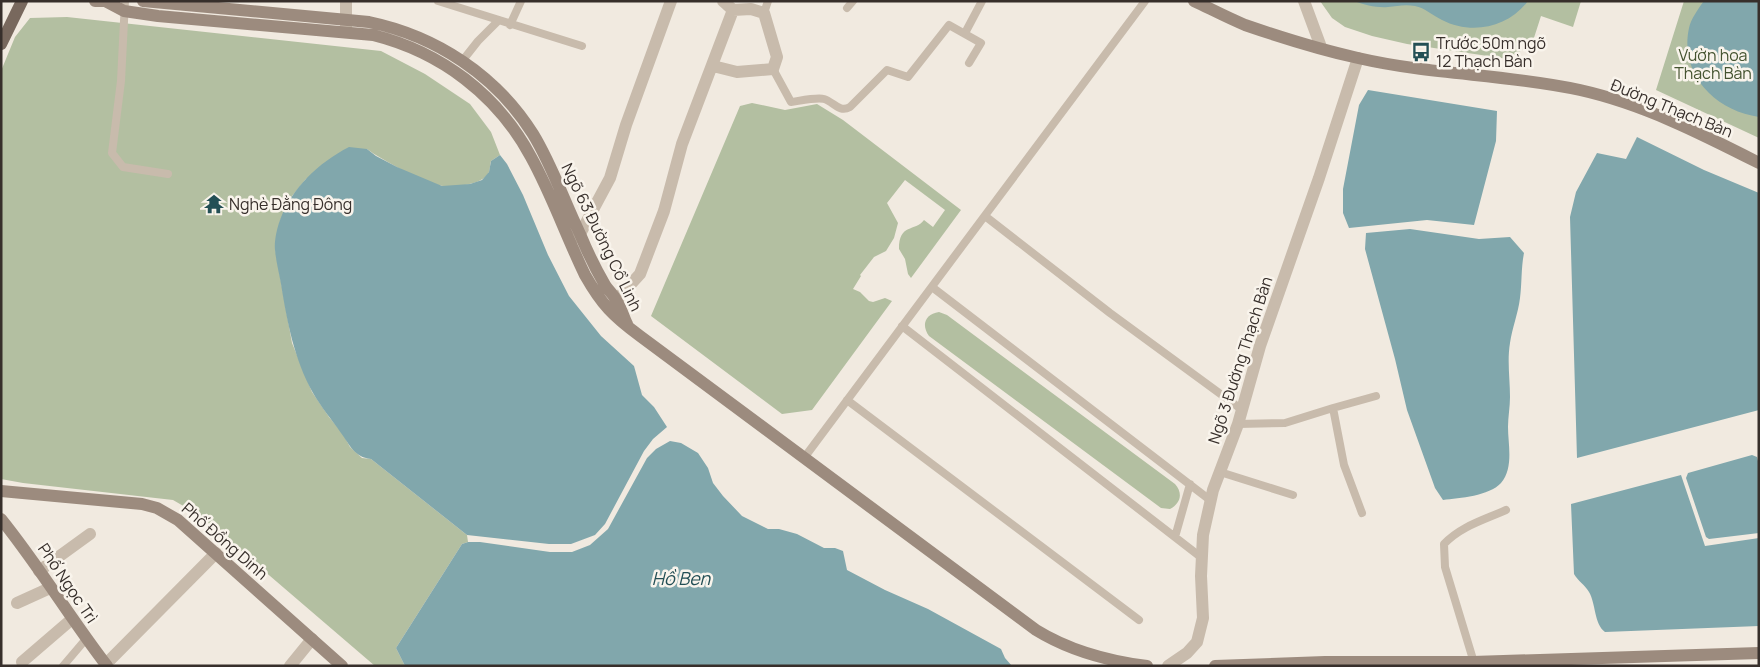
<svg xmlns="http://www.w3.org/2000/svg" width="1760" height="667" viewBox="0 0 1760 667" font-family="Manrope,sans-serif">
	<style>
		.green { fill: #b3bfa1 }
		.water { fill: #81a7ac }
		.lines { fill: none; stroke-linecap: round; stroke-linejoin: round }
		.lane { stroke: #c8bbac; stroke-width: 8 }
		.street { stroke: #c8bbac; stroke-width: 12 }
		.secondary { stroke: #9c8b7e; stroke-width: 12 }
		.primary { stroke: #78685d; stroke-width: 12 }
		.labels { text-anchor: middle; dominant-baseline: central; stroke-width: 5; stroke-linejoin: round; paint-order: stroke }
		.poi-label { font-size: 16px; fill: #372f2b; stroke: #f9f4ec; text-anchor: start }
		.park-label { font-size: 16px; fill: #445330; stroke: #f9f4ec }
		.street-label { font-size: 16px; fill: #372f2b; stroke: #f9f4ec }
		.water-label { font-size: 18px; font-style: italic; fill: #234f55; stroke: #f9f4ec }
	</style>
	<rect width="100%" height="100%" fill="#f1eae0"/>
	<path class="green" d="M 1320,1 L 1581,1 L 1573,27 L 1541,16 L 1532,44 L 1508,59 L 1407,44 L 1372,36 L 1345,27 L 1332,18 Z
		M 1684,1 L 1759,1 L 1759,138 L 1656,90 Z
		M 67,17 L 381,51 L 425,74 L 470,104 L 491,132 L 500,155 L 491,161 C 490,164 490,169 489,172 C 483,185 456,187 443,186 C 428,185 380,159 367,149 L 306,179 L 292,196 L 280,221 L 275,248 L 292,343 L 312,392 L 329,417 L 343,434 L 350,447 L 362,458 L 371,459 L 467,535 L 468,542 L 462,544 L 396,648 L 405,666 L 375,666 L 199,515 L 173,500 L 23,483 L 1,479 L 1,71 L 15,37 L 30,18 Z
		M 752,103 L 785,110 L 817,104 L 843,120 L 961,210 L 911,278 L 908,274 L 905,259 L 899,249 C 899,223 915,232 924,220 L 933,227 L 945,210 L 905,180 L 887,203 L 898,223 L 894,238 L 886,251 L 874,257 L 860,275 L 861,276 L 853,289 L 860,292 L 869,301 L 873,302 L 885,298 L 892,301 L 812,410 L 782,414 L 651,316 L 740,106 Z
		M 939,312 L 947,315 L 1175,484 C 1183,493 1181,503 1170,509 L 1161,508 L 929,336 C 921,325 925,314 939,312 Z"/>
	<path class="water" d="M 1354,1 L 1528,1 C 1508,28 1471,35 1442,20 C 1432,15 1425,8 1415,6 C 1405,4 1397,6 1388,7 C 1377,8 1365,5 1354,1 Z
		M 1704,1 L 1759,1 L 1759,117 C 1715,111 1679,74 1689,28 C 1691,19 1698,9 1704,1 Z
		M 1368,90 L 1497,111 L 1496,141 L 1474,225 L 1427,220 L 1349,228 L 1343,213 L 1343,189 L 1359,105 Z
		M 1637,137 L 1704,170 L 1759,193 L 1759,410 L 1577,458 L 1570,217 L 1576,192 L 1597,153 L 1626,159 Z
		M 349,147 L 367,149 L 376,156 L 397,167 L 442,186 L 470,184 L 482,180 L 489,172 L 491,161 L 500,155 L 507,164 L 523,195 L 548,255 L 569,296 L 601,336 L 634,366 L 642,395 L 654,407 L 667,427 L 653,439 L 644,451 L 605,524 L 595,535 L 571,544 L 549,544 L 467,535 L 371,459 C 354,457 350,445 341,433 C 332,420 321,407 313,393 C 294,359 287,321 281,284 C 279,273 276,261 275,250 C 274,242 277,228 280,220 C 292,188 318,163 349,147 Z
		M 1410,229 L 1479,239 L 1510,237 L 1524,253 C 1521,268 1522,283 1520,298 C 1518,314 1512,328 1510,343 C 1507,361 1510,379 1510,397 C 1510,407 1508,417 1508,427 C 1508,444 1514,468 1501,483 C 1489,496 1460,498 1443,500 L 1435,488 L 1407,410 L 1395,359 L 1365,249 L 1366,233 Z
		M 670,441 L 681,443 L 698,453 L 708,468 L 713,483 L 723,496 L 742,516 L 768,529 L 779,529 L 797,534 L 824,548 L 835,548 L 843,551 L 847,570 L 885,590 L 928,609 L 1001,649 L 1005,658 L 1012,666 L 405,666 L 396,648 L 462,544 L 468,542 L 480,542 L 550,552 L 572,552 L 590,545 L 608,529 L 647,458 L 656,449 Z
		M 1752,455 L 1757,457 L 1759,465 L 1759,533 L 1709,539 L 1706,537 L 1686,478 L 1688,473 Z
		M 1681,475 L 1705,546 L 1759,538 L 1759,626 L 1605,632 C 1594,624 1596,604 1589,592 C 1585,585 1578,581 1574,574 L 1571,504 Z"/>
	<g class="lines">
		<path class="lane" d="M 125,1 L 121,81 L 112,153 L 123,167 L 168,174
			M 438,1 L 582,46
			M 847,8 L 853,1
			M 764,13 L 768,1
			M 510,25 L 521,1
			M 965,33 L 982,1
			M 463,60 L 478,41 L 498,21
			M 773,69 L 791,102 C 799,101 817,97 824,99 C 834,102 839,113 850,107 L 887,70 L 908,77 L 949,25 L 981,43 L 969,63
			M 985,216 L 1110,313 L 1241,409
			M 932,287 L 1210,500
			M 902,326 L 1202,558
			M 847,400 L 1139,620
			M 1333,408 L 1376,396
			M 1238,424 L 1285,423 L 1333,408 L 1344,465 L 1362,513
			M 804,458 L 1145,1
			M 1220,472 L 1293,495
			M 1175,537 L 1190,484
			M 63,666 L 86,639
			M 1475,666 L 1445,567 L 1444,544 C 1461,526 1484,520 1506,510"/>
		<path class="street" d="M 1304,1 L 1321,47
			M 346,32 L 346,1
			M 713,66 L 737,72 L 773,69 L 777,57 L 764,13 L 751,9 L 733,10 L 723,1
			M 572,239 L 580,234 L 610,178 L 626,125 L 671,1
			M 610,307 L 640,274 L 664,211 L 682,144 L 733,10
			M 39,571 L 90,534
			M 17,603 L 50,588
			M 22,662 L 72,619
			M 106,664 L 216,553
			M 290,666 L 312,639
			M 1168,666 L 1187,653 L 1197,642 L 1203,618 L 1201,576 L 1203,535 L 1213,490 L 1238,424 L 1260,346 L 1319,178 L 1358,58"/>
		<path class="secondary" d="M 95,1 L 113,1
			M 143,1 L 369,22 C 436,36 496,75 533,134 C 552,165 564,201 580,234 C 587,251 595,268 605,285 C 608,290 613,294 616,300 C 621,307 623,316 627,324
			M 1194,1 C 1211,9 1228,18 1245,25 C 1280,37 1322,50 1358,58 C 1431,75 1507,74 1580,90 C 1643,104 1702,134 1759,163
			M 107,2 L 124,11 L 158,16 L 373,35 C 441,52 498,95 531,157 C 552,195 566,236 585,275 C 602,305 613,316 640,336 L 1036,630 C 1070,651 1108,661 1147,666
			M 1,491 L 142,504 L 157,508 L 178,520 L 342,666
			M 1,519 C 39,566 70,618 107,666
			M 1215,666 L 1325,662 L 1473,662 L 1759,653"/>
		<path class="primary" d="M 1,44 L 22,1"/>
	</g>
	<defs>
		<symbol id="bus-bare" viewBox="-9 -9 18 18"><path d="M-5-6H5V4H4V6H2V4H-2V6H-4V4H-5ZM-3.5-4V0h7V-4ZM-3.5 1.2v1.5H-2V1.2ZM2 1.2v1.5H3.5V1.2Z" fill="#234f55" stroke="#f9f4ec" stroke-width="2.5" paint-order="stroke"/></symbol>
		<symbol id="temple-bare" viewBox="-9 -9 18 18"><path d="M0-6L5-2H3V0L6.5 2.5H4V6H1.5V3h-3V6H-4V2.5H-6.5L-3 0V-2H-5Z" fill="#234f55" stroke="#f9f4ec" stroke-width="2.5" paint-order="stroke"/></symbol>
	</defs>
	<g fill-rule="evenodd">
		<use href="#bus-bare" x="1407" y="38" width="28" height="28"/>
		<use href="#temple-bare" x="200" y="190" width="28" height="28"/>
	</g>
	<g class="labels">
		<g class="poi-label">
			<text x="1436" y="43">Trước 50m ngõ<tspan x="1436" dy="18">12 Thạch Bàn</tspan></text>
			<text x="229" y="204">Nghè Đằng Đông</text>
		</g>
		<g class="park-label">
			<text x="1713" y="55">Vườn hoa<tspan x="1713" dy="18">Thạch Bàn</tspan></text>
		</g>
		<g class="street-label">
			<text transform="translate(1672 108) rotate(22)">Đường Thạch Bàn</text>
			<text transform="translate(602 237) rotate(64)">Ngõ 63 Đường Cổ Linh</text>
			<text transform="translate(1240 360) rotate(-72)">Ngõ 3 Đường Thạch Bàn</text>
			<text transform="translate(225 541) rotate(41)">Phố Đồng Dinh</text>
			<text transform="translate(68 583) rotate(56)">Phố Ngọc Trì</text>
		</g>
		<g class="water-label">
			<text x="681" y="578">Hồ Ben</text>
		</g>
	</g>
	<rect width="1760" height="667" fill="none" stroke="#372f2b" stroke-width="5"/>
</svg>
